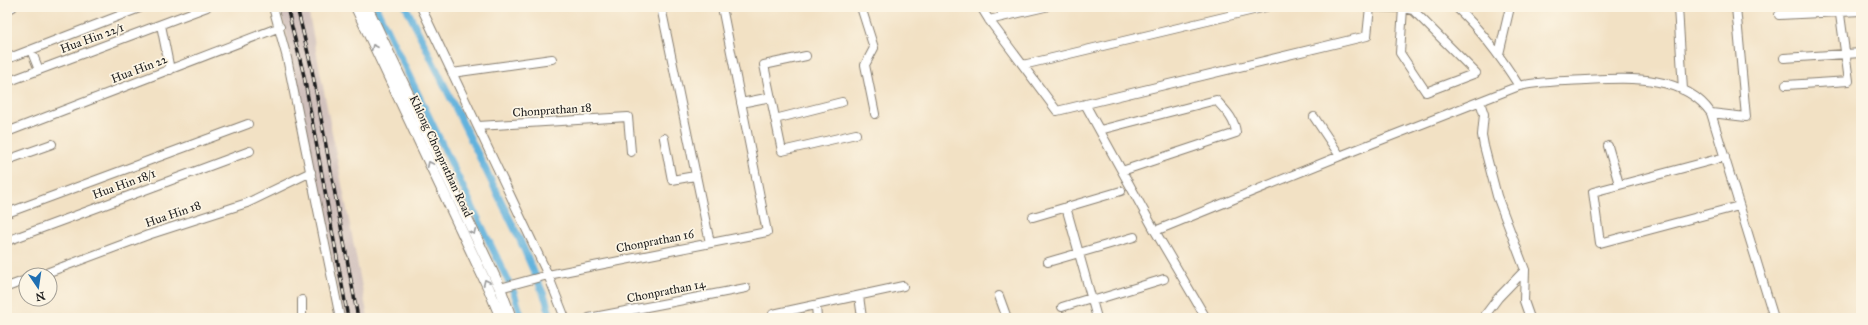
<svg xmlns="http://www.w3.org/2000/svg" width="1868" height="325" viewBox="0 0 1868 325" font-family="'IM FELL Great Primer',serif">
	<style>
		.railway { fill: #d0c0bc }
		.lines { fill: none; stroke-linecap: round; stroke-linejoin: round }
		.canal { stroke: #62b2dd; stroke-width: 7 }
		.minor-casing { stroke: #877e70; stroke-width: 10 }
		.tertiary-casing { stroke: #877e70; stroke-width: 12 }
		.minor { stroke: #fff; stroke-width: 8 }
		.tertiary { stroke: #fff; stroke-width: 10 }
		.rail-casing { stroke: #1c1c1c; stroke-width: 3.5 }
		.rail { stroke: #fcf5e5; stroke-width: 2; stroke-dasharray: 6; stroke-linecap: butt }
		.oneway { stroke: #999 }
		.labels { text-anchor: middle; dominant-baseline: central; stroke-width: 3.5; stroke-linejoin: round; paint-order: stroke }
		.street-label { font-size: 12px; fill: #1c1c1c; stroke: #fcf5e5 }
	</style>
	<rect width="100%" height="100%" fill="#fcf5e5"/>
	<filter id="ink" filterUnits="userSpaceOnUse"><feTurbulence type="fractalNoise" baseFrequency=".025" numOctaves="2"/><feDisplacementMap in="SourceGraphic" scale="8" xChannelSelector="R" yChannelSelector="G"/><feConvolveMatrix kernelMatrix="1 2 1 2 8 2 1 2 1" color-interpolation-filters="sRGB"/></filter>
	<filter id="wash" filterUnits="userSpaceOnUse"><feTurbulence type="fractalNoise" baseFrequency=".012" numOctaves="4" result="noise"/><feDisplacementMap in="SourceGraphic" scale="16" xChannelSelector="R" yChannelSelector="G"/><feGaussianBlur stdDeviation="0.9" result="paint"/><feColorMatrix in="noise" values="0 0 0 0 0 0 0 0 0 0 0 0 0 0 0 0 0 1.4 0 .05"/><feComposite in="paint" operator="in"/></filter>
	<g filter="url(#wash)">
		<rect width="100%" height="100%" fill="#f2e1c4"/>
		<path class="railway" d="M 278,7 L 307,7 L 308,9 L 368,318 L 343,318 L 285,28 Z"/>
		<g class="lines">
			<path class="canal" d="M 376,7 L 514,293 L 522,318
				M 406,7 L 520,240 L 546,300 L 551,318"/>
		</g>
	</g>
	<g filter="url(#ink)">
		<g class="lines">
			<defs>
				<path id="minor" d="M 273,7 L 287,58 L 340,318
					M 421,7 L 548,275 L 565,318
					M 661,7 L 710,243
					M 861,7 L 874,48 L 865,65 L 875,114
					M 981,7 L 989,20 L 1057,111 L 1367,36 L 1370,7
					M 1000,7 L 1003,17
					M 1372,7 L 1403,8 L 1413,10 L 1476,73 L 1426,92 L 1400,53 L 1403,8
					M 1456,7 C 1481,30 1501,57 1519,86
					M 1678,7 L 1683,90
					M 7,10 L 13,7
					M 1779,15 L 1861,11
					M 989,20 L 1045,7
					M 161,25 L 170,70
					M 31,50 L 39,70
					M 1499,54 L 1510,7
					M 806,56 L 764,65 L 782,151 L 856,134
					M 1784,58 L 1861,53
					M 7,59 L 142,7
					M 1023,65 L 1266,7
					M 452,73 L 552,59
					M 7,82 L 207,7
					M 1786,85 L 1849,81 L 1839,7
					M 1480,102 L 1484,114 L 1482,135 L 1484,146 L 1497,196 L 1525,270 L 1498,298 L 1483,318
					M 741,103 L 771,97
					M 1085,104 L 1155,231 L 1206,318
					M 1711,113 L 1746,117 L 1736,7
					M 1314,117 L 1340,156
					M 775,119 L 842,102
					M 478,126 L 628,117 L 631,152
					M 1100,130 L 1216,100 C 1225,110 1235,119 1236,133 L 1122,171
					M 7,132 L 280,27
					M 664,138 L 672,180 L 695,176
					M 1608,146 L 1619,184
					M 1725,157 L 1593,192 L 1600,243 L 1739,206
					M 7,160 L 52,144
					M 1066,207 L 1097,318
					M 7,213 L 248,124
					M 1033,217 L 1121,191
					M 1155,231 L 1340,156 L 1519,86 C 1541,81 1563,81 1586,80 C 1628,78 1684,74 1711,113 L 1774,318
					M 7,241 L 250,151
					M 1048,262 L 1134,237
					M 1525,270 L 1524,301 L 1530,318
					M 41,275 L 148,235 L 247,203 L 311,172
					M 7,287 L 26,280
					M 500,288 L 548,275 L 767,232 L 722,7
					M 859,296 L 862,318
					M 999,296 L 1007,318
					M 302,300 L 302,318
					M 1092,301 L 1164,279
					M 816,306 L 817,318
					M 1062,307 L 1091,298
					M 589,318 L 746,288
					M 774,318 L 773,314 L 903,286"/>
				<path id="tertiary" d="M 356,7 L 489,289 L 501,318
					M 367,7 L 500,288 L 511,318"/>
			</defs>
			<use href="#minor" class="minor-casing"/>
			<use href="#tertiary" class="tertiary-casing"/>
			<use href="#minor" class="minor"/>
			<use href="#tertiary" class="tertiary"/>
			<defs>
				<path id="rail" d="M 287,7 L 304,76 L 348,318
					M 297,7 L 312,70 L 358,318"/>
			</defs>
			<use href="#rail" class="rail-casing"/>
			<use href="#rail" class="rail"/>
		</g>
		<defs><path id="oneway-chevron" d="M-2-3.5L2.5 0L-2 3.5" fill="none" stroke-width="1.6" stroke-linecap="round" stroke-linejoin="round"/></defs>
		<g class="oneway">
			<use href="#oneway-chevron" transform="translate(374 47) rotate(-115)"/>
			<use href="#oneway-chevron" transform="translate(430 164) rotate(-115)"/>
			<use href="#oneway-chevron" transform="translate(473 232) rotate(65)"/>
			<use href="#oneway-chevron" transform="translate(486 282) rotate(-115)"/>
		</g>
	</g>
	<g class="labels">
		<g class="street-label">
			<text transform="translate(92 38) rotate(-20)">Hua Hin 22/1</text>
			<text transform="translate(139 69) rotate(-21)">Hua Hin 22</text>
			<text transform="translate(552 110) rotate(-4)">Chonprathan 18</text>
			<text transform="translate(441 156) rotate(65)">Khlong Chonprathan Road</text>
			<text transform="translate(124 184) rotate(-20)">Hua Hin 18/1</text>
			<text transform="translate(173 214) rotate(-19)">Hua Hin 18</text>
			<text transform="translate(655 241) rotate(-11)">Chonprathan 16</text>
			<text transform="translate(666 291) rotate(-11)">Chonprathan 14</text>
		</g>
	</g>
	<rect width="1868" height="325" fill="none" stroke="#fcf5e5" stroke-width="24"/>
	<g transform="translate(38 287) rotate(167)"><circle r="19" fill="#fcf5e5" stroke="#a29e95"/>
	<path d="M0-3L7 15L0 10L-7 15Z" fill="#1f6fb2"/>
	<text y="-6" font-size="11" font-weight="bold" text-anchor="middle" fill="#1c1c1c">N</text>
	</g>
</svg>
